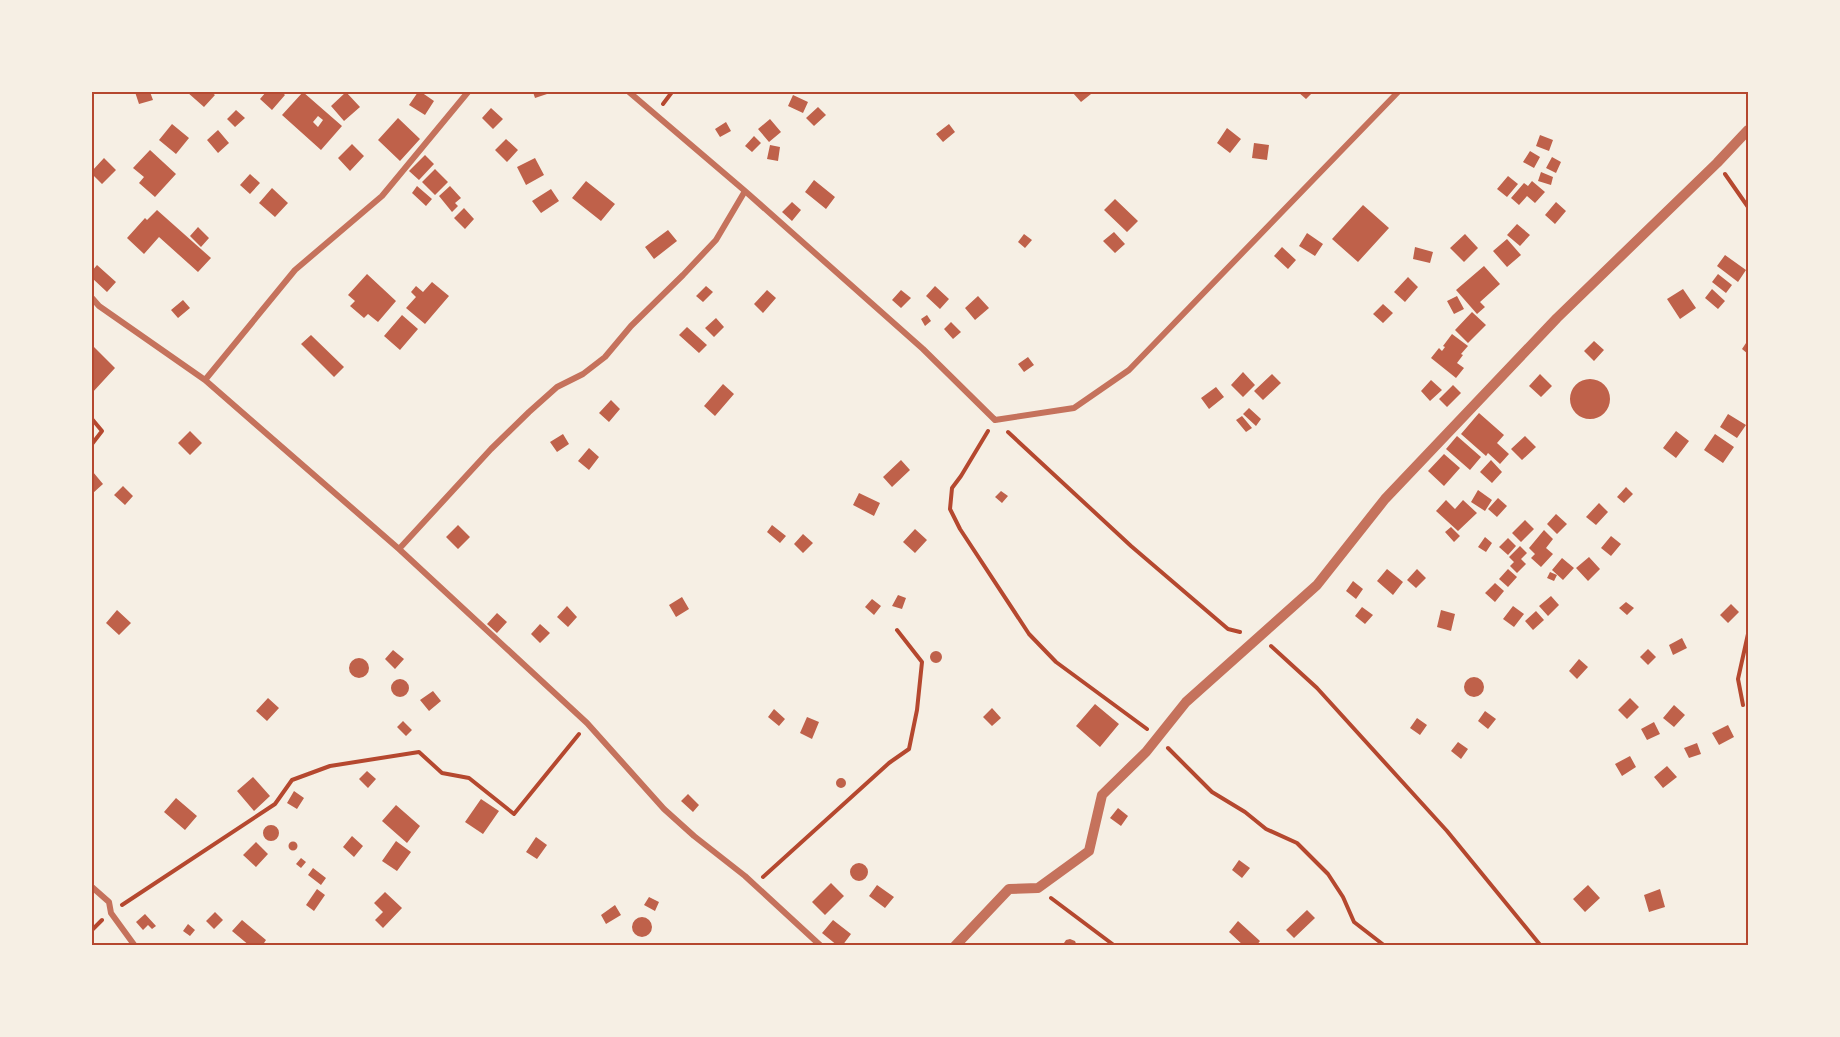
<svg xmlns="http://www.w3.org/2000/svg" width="1840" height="1037" viewBox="0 0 1840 1037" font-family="'Nunito Sans',sans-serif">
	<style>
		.building { fill: #bf614a; fill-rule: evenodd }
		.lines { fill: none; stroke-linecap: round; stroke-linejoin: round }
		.path { stroke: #b5482f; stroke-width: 4 }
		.minor { stroke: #c5725c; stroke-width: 6 }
		.tertiary { stroke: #c5725c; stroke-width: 10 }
		.neatline { fill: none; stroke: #b5482f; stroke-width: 2 }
	</style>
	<rect width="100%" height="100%" fill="#f6efe4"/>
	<path class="building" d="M 135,92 L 150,92 L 153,100 L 139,104 Z
		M 187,92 L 211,92 L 215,95 L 204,107 Z
		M 266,92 L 282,92 L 285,95 L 272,110 L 260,99 Z
		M 303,92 L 342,126 L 321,150 L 282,115 ZM 318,116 L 323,120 L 318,127 L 313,122 Z
		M 346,92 L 360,107 L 344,121 L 331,106 Z
		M 418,92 L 421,92 L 434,101 L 425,115 L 409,105 Z
		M 533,92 L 546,92 L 547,94 L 535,98 Z
		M 1074,92 L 1089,92 L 1091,94 L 1081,102 L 1073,93 Z
		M 1298,92 L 1313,92 L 1306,99 Z
		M 793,95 L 808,102 L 803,113 L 788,106 Z
		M 818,107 L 826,115 L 814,126 L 806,118 Z
		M 491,108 L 503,119 L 493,129 L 482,118 Z
		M 236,110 L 245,118 L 235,127 L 227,119 Z
		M 398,118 L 420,139 L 400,161 L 378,140 Z
		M 770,119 L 781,132 L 769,142 L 758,129 Z
		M 726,122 L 731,131 L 720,137 L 715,129 Z
		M 172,124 L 189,138 L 176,154 L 159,140 Z
		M 949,124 L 955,132 L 943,142 L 936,134 Z
		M 1227,128 L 1241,139 L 1230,153 L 1217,143 Z
		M 218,130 L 229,143 L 218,153 L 207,140 Z
		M 1540,135 L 1553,140 L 1549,151 L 1536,146 Z
		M 754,136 L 761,143 L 752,152 L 745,146 Z
		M 506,139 L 518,150 L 507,162 L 495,150 Z
		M 1254,143 L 1269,145 L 1267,160 L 1252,158 Z
		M 352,144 L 364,156 L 350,171 L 338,158 Z
		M 770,145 L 780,147 L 778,161 L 767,159 Z
		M 150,150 L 176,174 L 155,197 L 139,183 L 144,177 L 133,168 Z
		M 1530,151 L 1540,157 L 1534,168 L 1523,162 Z
		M 425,155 L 434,164 L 419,180 L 409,171 Z
		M 1552,157 L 1561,162 L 1556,173 L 1546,168 Z
		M 104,158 L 116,170 L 102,184 L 92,174 L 92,171 Z
		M 535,158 L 544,175 L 526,185 L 517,167 Z
		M 435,169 L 448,182 L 435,195 L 422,182 Z
		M 1541,172 L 1553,177 L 1551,185 L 1538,181 Z
		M 250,174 L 260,183 L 250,194 L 240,185 Z
		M 1508,176 L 1518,184 L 1507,197 L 1497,189 Z
		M 814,180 L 835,197 L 826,209 L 805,192 Z
		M 586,181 L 615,204 L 601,221 L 572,198 Z
		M 1532,181 L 1545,192 L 1535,203 L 1527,196 L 1519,205 L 1511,198 L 1524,183 L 1528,186 Z
		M 417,186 L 432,199 L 426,206 L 412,193 Z
		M 450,186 L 461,198 L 455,203 L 458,206 L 452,212 L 439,196 Z
		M 272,188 L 288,203 L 275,217 L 259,203 Z
		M 551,189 L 559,201 L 541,213 L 532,201 Z
		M 1115,199 L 1138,221 L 1127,232 L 1104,210 Z
		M 792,202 L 801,210 L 792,221 L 782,212 Z
		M 1556,202 L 1566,211 L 1555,224 L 1545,215 Z
		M 1363,205 L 1389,228 L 1358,262 L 1332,239 Z
		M 464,208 L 474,219 L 465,229 L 454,218 Z
		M 157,210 L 211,258 L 198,272 L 159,237 L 144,254 L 127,238 L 145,218 L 147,220 Z
		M 1517,224 L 1530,235 L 1520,246 L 1507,235 Z
		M 198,227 L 209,238 L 201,247 L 190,236 Z
		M 668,230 L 677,241 L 654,259 L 645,247 Z
		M 1114,232 L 1125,244 L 1115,253 L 1103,241 Z
		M 1307,233 L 1323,244 L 1315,256 L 1299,246 Z
		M 1024,234 L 1032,240 L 1025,248 L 1018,242 Z
		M 1465,234 L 1478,248 L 1464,262 L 1450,248 Z
		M 1507,239 L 1521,255 L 1507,267 L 1493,251 Z
		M 1282,247 L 1296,260 L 1288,269 L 1274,256 Z
		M 1415,247 L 1433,252 L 1430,263 L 1413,259 Z
		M 1725,255 L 1746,270 L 1738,282 L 1717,266 Z
		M 97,265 L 116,282 L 107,292 L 92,278 L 92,271 Z
		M 1484,266 L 1500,284 L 1480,302 L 1485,307 L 1477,314 L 1456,290 Z
		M 367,274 L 396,301 L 378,322 L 368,314 L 364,318 L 350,306 L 355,301 L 348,295 Z
		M 1718,274 L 1732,285 L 1726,293 L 1712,282 Z
		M 1408,277 L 1418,287 L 1405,302 L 1394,292 Z
		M 432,282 L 449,296 L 425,324 L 406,308 L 416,297 L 411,292 L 416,286 L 423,292 Z
		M 706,286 L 713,292 L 703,302 L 696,296 Z
		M 935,286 L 949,299 L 940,309 L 926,296 Z
		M 1683,289 L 1696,308 L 1680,319 L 1667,299 Z
		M 1712,289 L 1725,301 L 1718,309 L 1705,298 Z
		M 767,290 L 776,298 L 763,313 L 754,304 Z
		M 901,290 L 911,298 L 901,308 L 892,300 Z
		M 978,296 L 989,308 L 975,320 L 965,308 Z
		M 1457,296 L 1464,309 L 1454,314 L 1447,301 Z
		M 183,300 L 190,308 L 178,318 L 171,310 Z
		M 1383,304 L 1393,313 L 1383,323 L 1373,314 Z
		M 1472,312 L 1486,325 L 1468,343 L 1455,330 Z
		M 402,315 L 418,329 L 400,350 L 384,336 Z
		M 927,315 L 931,321 L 925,326 L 921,319 Z
		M 716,318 L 724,327 L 714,337 L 705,328 Z
		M 951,322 L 961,332 L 953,339 L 944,329 Z
		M 687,327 L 707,345 L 699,353 L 679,335 Z
		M 1452,334 L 1468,346 L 1461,354 L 1463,355 L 1457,363 L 1464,368 L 1456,378 L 1431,358 L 1439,348 L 1442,351 L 1445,347 L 1443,346 Z
		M 311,335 L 344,367 L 334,377 L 301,344 Z
		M 1748,340 L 1748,354 L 1742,349 Z
		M 1594,341 L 1604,350 L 1594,361 L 1584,351 Z
		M 93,346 L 115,368 L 92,393 L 92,348 Z
		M 1028,357 L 1034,365 L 1024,372 L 1018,364 Z
		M 1243,372 L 1255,385 L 1243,397 L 1231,385 Z
		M 1272,374 L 1281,383 L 1263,400 L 1254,391 Z
		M 1540,374 L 1552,386 L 1541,397 L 1529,386 Z
		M1570 399a20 20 0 1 1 40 0a20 20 0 1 1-40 0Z
		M 1431,380 L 1442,390 L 1430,401 L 1421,391 Z
		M 723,384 L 734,394 L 715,416 L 704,406 Z
		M 1453,385 L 1461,393 L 1447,407 L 1439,399 Z
		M 1216,387 L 1224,397 L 1209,409 L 1201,398 Z
		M 611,400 L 620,409 L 609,422 L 599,413 Z
		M 1249,408 L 1261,419 L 1256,426 L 1243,414 Z
		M 1479,413 L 1504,435 L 1497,443 L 1509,454 L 1500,464 L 1488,453 L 1486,456 L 1461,434 Z
		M 1728,414 L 1746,425 L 1737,438 L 1720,427 Z
		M 1242,416 L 1252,428 L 1246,432 L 1236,420 Z
		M 190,431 L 202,443 L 190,455 L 178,443 Z
		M 1676,431 L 1689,441 L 1676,458 L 1663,448 Z
		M 563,434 L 569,444 L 557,452 L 550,442 Z
		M 1715,434 L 1734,447 L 1723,463 L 1704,450 Z
		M 1457,436 L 1481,457 L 1470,470 L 1446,449 Z
		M 1525,436 L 1536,447 L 1522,460 L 1511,449 Z
		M 589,448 L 599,457 L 589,470 L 578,461 Z
		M 1444,454 L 1460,468 L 1444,486 L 1428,471 Z
		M 901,460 L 910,470 L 892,487 L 883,477 Z
		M 1491,460 L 1502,472 L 1492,483 L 1480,472 Z
		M 93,472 L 103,484 L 93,493 L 92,491 Z
		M 123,486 L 133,496 L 125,505 L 114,495 Z
		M 1626,487 L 1633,494 L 1624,503 L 1617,497 Z
		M 1478,490 L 1492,500 L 1485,511 L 1471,502 Z
		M 1001,491 L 1008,496 L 1002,503 L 995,497 Z
		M 859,493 L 880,503 L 874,516 L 853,505 Z
		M 1498,498 L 1507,506 L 1497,517 L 1488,509 Z
		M 1446,500 L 1455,509 L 1463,500 L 1477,513 L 1458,531 L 1436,511 Z
		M 1599,503 L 1608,512 L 1596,525 L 1586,517 Z
		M 1556,514 L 1567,524 L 1557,534 L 1547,524 Z
		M 1525,520 L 1534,529 L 1521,542 L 1512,533 Z
		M 458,525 L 470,537 L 458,549 L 446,537 Z
		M 772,525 L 786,536 L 780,543 L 767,532 Z
		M 1451,527 L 1460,536 L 1454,542 L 1445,532 Z
		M 915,529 L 927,540 L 915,553 L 903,542 Z
		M 1544,530 L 1553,539 L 1546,548 L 1553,554 L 1541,567 L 1531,558 L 1535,554 L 1529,548 Z
		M 803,534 L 813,543 L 803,553 L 794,544 Z
		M 1611,536 L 1621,544 L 1611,556 L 1601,548 Z
		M 1485,537 L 1492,543 L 1486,552 L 1478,547 Z
		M 1508,538 L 1516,546 L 1508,555 L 1499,547 Z
		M 1520,546 L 1527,553 L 1521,559 L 1526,564 L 1517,573 L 1510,566 L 1514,562 L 1509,557 Z
		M 1589,557 L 1600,569 L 1588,581 L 1576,568 Z
		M 1562,558 L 1574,568 L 1563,580 L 1552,570 Z
		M 1387,569 L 1403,582 L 1393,595 L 1377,581 Z
		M 1417,569 L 1426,578 L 1416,588 L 1407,580 Z
		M 1508,569 L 1517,577 L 1508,587 L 1499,579 Z
		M 1550,572 L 1557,575 L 1554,581 L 1547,578 Z
		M 1353,581 L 1363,589 L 1356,599 L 1346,591 Z
		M 1495,583 L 1504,591 L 1495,602 L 1485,593 Z
		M 898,595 L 906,598 L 902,609 L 892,606 Z
		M 1551,596 L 1559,605 L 1548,616 L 1539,606 Z
		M 682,597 L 689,609 L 676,617 L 669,605 Z
		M 872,599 L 881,606 L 874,615 L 865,607 Z
		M 1626,602 L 1634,608 L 1627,615 L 1619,608 Z
		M 1731,604 L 1739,612 L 1728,623 L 1720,615 Z
		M 567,606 L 577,617 L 568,627 L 557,617 Z
		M 1513,606 L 1524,614 L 1514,627 L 1503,619 Z
		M 1362,607 L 1373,615 L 1365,624 L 1355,616 Z
		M 117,610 L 131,623 L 119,635 L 106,623 Z
		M 1441,610 L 1455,614 L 1451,631 L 1437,627 Z
		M 1536,611 L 1544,620 L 1533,630 L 1525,621 Z
		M 497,613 L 507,622 L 497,633 L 487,624 Z
		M 540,624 L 550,633 L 540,643 L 531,634 Z
		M 1682,638 L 1687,648 L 1673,655 L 1669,645 Z
		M 1648,649 L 1656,657 L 1648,665 L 1640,657 Z
		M 393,650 L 404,659 L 395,669 L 385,659 Z
		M930 657a6 6 0 1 1 12 0a6 6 0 1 1-12 0Z
		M349 668a10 10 0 1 1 20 0a10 10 0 1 1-20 0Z
		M 1579,659 L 1588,667 L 1577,679 L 1569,671 Z
		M1464 687a10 10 0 1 1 20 0a10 10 0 1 1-20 0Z
		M391 688a9 9 0 1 1 18 0a9 9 0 1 1-18 0Z
		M 433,691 L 441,701 L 429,711 L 420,700 Z
		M 268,698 L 279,708 L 267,721 L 256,711 Z
		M 1630,698 L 1639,707 L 1627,719 L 1618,710 Z
		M 1095,704 L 1119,724 L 1100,747 L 1076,726 Z
		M 1674,705 L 1685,715 L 1674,727 L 1663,718 Z
		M 992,708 L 1001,718 L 992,726 L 983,717 Z
		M 774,709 L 785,719 L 779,726 L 768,717 Z
		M 1485,711 L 1496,719 L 1488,729 L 1478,721 Z
		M 807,717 L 819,722 L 812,739 L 800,733 Z
		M 1417,718 L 1427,725 L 1420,735 L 1410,728 Z
		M 403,721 L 412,730 L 406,736 L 397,727 Z
		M 1654,722 L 1660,734 L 1647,740 L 1641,729 Z
		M 1728,725 L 1734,737 L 1719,745 L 1712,733 Z
		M 1458,742 L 1468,749 L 1461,759 L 1451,751 Z
		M 1697,743 L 1701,754 L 1689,758 L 1684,748 Z
		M 1630,756 L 1636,767 L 1622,776 L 1615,764 Z
		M 1667,766 L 1677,777 L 1663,788 L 1654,777 Z
		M 367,771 L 376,779 L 368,788 L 359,779 Z
		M 253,777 L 270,796 L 254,811 L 237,791 Z
		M836 783a5 5 0 1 1 10 0a5 5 0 1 1-10 0Z
		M 294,791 L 304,798 L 297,809 L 287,803 Z
		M 688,794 L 699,805 L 693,812 L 681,801 Z
		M 176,798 L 197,816 L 185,830 L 164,812 Z
		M 481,799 L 499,811 L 483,834 L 465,822 Z
		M 396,805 L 420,826 L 407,843 L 382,821 Z
		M 1118,808 L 1128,816 L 1121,826 L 1110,818 Z
		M263 833a8 8 0 1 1 16 0a8 8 0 1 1-16 0Z
		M 352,836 L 363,846 L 354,857 L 343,847 Z
		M 536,837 L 547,845 L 537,859 L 526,852 Z
		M 396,841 L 411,852 L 397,871 L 382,861 Z
		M288.5 846a4.5 4.5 0 1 1 9 0a4.5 4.5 0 1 1-9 0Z
		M 256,842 L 268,854 L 256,867 L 243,855 Z
		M 301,858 L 306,862 L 301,868 L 296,864 Z
		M 1239,860 L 1250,868 L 1242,878 L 1232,870 Z
		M850 872a9 9 0 1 1 18 0a9 9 0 1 1-18 0Z
		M 313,868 L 326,878 L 321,885 L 308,875 Z
		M 831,883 L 844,896 L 825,915 L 812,902 Z
		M 877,885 L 894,897 L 885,908 L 869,896 Z
		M 1588,885 L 1600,898 L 1585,912 L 1573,899 Z
		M 317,889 L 325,895 L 314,911 L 306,905 Z
		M 1660,889 L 1665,907 L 1649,912 L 1644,895 Z
		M 385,892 L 402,908 L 383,928 L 375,920 L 383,912 L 374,903 Z
		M 649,897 L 659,902 L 655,911 L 644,905 Z
		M 615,905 L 621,915 L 606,924 L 601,915 Z
		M 1307,910 L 1315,918 L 1294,938 L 1286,930 Z
		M 215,912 L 223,920 L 214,929 L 206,921 Z
		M 145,914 L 156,926 L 152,929 L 148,925 L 143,930 L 136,922 Z
		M632 927a10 10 0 1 1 20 0a10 10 0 1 1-20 0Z
		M 242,920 L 266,940 L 262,946 L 250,946 L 232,931 Z
		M 833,920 L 851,934 L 842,946 L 838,946 L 822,933 Z
		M 1238,921 L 1260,941 L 1256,946 L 1244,946 L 1229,932 Z
		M 188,924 L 195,930 L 190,936 L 183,931 Z
		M 1070,939 L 1075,941 L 1077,946 L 1062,946 L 1066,940 Z"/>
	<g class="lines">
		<path class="path" d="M 663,104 L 672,92
			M 1725,174 L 1748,207
			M 92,419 L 102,431 L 92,444
			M 988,431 L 961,476 L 952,488 L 950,509 L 960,529 L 1029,634 L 1056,662 L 1147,729
			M 1008,432 L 1131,546 L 1228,629 L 1240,632
			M 1271,646 L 1317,688 L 1447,831 L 1541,946
			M 1743,705 L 1738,679 L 1748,634
			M 1168,748 L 1212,792 L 1245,812 L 1266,829 L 1297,843 L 1328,874 L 1343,897 L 1354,922 L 1385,946
			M 763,877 L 889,763 L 909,749 L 917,710 L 922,662 L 897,630
			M 1051,898 L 1115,946
			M 122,905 L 275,804 L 292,780 L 330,766 L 419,752 L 442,773 L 469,778 L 514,814 L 579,734
			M 92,930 L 102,920"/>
		<path class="minor" d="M 629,92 L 745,191 L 923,349 L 995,420 L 1074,408 L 1129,370 L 1398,92
			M 92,298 L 99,306 L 205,380 L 399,549 L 587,723 L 664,809 L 694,836 L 745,876 L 821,946
			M 205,380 L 295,270 L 382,196 L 468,92
			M 399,549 L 491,449 L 529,412 L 557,387 L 583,374 L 605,357 L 631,326 L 683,275 L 716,240 L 745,191
			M 92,887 L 109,902 L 111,913 L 135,946"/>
		<path class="tertiary" d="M 955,946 L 1009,889 L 1038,888 L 1089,851 L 1102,795 L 1146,752 L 1186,702 L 1317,585 L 1385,499 L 1557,318 L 1717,163 L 1748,130"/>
	</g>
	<rect width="1840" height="1037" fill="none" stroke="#f6efe4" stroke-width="186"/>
	<rect x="93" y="93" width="1654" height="851" class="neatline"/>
</svg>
